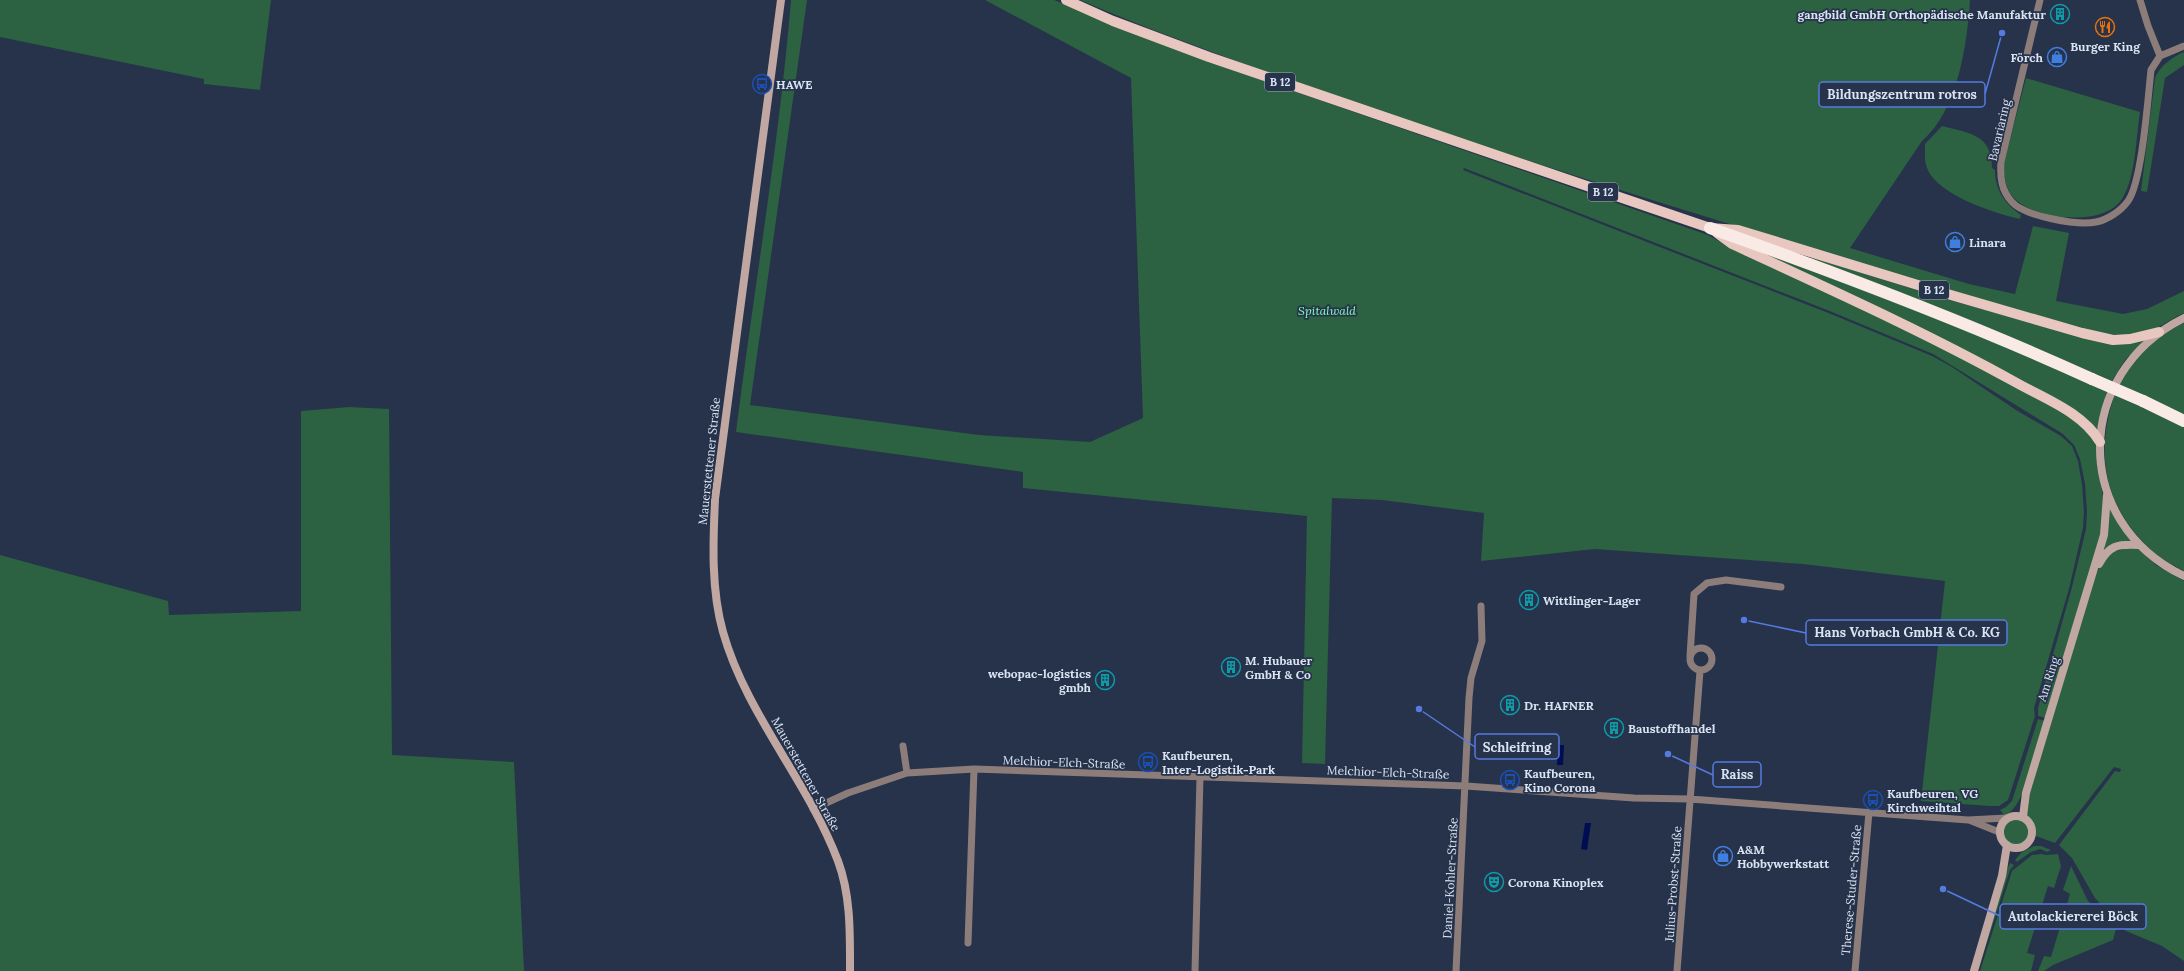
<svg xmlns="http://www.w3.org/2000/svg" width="2184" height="971" viewBox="0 0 2184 971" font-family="Lora,serif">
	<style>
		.green { fill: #2c6141 }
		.water { fill: #010d51 }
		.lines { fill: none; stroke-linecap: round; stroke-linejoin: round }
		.street { stroke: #8d7d7a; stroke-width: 7 }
		.secondary { stroke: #c0a7a1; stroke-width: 8 }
		.primary { stroke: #e8c7c0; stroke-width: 10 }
		.highway { stroke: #faeae6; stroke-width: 12 }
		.highway-bridge { stroke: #faeae6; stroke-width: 12 }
		.labels { text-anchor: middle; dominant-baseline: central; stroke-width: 3.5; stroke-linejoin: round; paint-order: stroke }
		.shield { fill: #26334b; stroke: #a4aec0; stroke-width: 1 }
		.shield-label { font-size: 11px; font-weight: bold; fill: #dae3f2 }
		.poi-label { font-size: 12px; font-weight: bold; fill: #dae3f2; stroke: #26334b; text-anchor: start }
		.street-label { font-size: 12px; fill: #dae3f2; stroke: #26334b }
		.park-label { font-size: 12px; font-style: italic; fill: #82fdb2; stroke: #26334b }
		.leader { fill: none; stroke: #567be0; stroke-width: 1.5 }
		.callout-dot { fill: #567be0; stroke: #26334b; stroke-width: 1.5 }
		.callout { fill: #26334b; stroke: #567be0; stroke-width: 1.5 }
		.callout-label { font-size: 13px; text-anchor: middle; font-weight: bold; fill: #dae3f2 }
	</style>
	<rect width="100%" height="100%" fill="#26334b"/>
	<path class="green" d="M 0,0 L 271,0 L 260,90 L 204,84 L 204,79 L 0,37 Z
		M 791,0 L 807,0 L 750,405 L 979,435 L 1090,442 L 1143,418 L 1131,78 L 985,0 L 1054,0 L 1207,61 L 1708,235 L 1731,248 L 1792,274 L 1996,375 L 2082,424 L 2097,443 L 2097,465 L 2103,496 L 2101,534 L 2046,718 L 2038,716 L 2038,708 L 2072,587 L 2086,529 L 2087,512 L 2085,484 L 2080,459 L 2074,445 L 2063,434 L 1933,354 L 1832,312 L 1464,168 L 1463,170 L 1831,314 L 1932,356 L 1952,367 L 2016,410 L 2061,436 L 2072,446 L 2078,461 L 2082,484 L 2084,512 L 2083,528 L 2069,589 L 2034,708 L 2035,716 L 2008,800 L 1999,806 L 1990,806 L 1921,801 L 1945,581 L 1803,564 L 1595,549 L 1481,561 L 1484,513 L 1382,500 L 1332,498 L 1325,764 L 1302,763 L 1307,516 L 1023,488 L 1023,472 L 736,432 C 754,288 779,145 791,0 Z
		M 1080,0 L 1970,0 C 1967,45 1958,110 1922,141 L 1850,248 L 1969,284 L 2015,294 L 2033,226 L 2069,233 L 2056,301 L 2123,314 L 2147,309 L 2184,291 L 2184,313 C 2175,317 2166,323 2157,328 C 2132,339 2109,335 2084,329 C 1853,262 1622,194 1394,116 C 1288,79 1183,44 1080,0 Z
		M 2184,52 L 2184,65 L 2165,78 L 2147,192 L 2141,191 L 2155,78 C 2160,66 2172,57 2184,52 Z
		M 2026,78 L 2140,112 C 2136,137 2136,177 2122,199 C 2104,227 2038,220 2016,200 C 2006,191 2003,176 2004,163 Z
		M 1942,126 C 1969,133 1992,134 1992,168 L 1995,170 C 1995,190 2005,204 2021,215 L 2020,219 C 1994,213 1937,195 1927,168 C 1924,161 1925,152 1925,144 Z
		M 1764,251 L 1999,343 L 2108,390 L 2100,415 L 2098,432 L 2095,428 L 1763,255 Z
		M 1811,257 L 1942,298 L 2081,336 L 2146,339 L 2125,360 L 2112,381 L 1994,330 L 1810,259 Z
		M 2184,323 L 2184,416 L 2119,385 C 2133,358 2156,336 2184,323 Z
		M 2115,394 L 2184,426 L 2184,571 C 2169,563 2153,554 2142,541 C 2102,498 2096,448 2115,394 Z
		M 349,407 L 389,409 L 392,755 L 514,762 L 524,971 L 0,971 L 0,555 L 168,601 L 169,615 L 301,611 L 301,411 Z
		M 2109,506 L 2132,542 L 2100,558 Z
		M 2136,547 L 2156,565 L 2184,581 L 2184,961 L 2162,946 L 2126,931 L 2095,898 L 2072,858 L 2059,845 L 2115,771 L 2120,772 L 2121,769 L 2114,767 L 2055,843 L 2033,835 L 2033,828 L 2027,817 L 2030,794 L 2095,574 L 2111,552 Z
		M 2038,719 L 2045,721 C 2037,745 2027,804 2005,816 L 2000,810 L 2006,807 L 2012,801 Z
		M2002 832a13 13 0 1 1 26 0a13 13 0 1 1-26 0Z
		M 2034,846 L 2041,846 L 2051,850 L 2047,852 L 2040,849 L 2031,852 L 2017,862 L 2015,860 L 2022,852 Z
		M 2041,854 L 2047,855 L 2058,854 L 2061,866 L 2054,888 L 2048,886 L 2027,953 L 2035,955 L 2031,971 L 1980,971 L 2012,871 L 2032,855 Z
		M 2010,863 L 2014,865 L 2010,870 L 1978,971 L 1976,971 L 2004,876 Z
		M 2071,866 L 2088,901 L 2116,929 L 2113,940 L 2053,965 L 2044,971 L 2038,971 L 2044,956 L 2051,957 L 2070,894 L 2063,890 Z"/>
	<path class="water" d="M 1558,745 L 1564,745 L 1563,765 L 1557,765 Z
		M 1585,823 L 1591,823 L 1587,850 L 1581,849 Z"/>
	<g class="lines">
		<path class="street" d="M 2040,0 L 2001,162 C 2000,177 2001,190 2012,202 C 2024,216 2078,226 2096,222 C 2107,220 2121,211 2128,201 C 2142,182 2148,97 2151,70 L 2160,56 L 2184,46
			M 2140,0 L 2148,26 L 2160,56
			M1690 659a11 11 0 1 1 22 0a11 11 0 1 1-22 0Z
			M 1690,656 L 1694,594 L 1707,583 L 1726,580 L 1781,587
			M 903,746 L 907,773
			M 813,809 L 848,793 L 907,773 L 974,769 L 1466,786 L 1634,798 L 1690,799 L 1968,820 L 2006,818
			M 1969,820 L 1999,832
			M 968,943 L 974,769
			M 1195,971 L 1200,777
			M 1456,971 L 1469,698 L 1471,678 L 1482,641 L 1481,606
			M 1677,971 L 1700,671
			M 1855,971 L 1869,812"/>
		<path class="secondary" d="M 781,0 L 715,499 C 713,542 711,590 723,632 C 746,714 808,781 838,861 C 851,896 850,934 850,971
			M 2184,318 C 2073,373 2071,522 2184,576
			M 2099,564 C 2109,545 2118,544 2138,545
			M2000 832a16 16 0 1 1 32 0a16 16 0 1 1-32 0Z
			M 2023,817 L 2026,793 L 2104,535 L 2107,495
			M 1974,971 L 2002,876 L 2007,845"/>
		<path class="primary" d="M 1066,0 L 1113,21 L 1209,57 L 1710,228 L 1738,230 L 1944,293 L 2082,333 L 2113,340 L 2130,339 L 2159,332
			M 1717,233 L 1732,244 C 1827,288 1923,331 2015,382 C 2045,399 2082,412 2100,442"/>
		<path class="highway" d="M 1710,228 C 1840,274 1967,322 2092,379
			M 2143,401 L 2184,421"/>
		<path class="highway-bridge" d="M 2092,379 L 2143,401"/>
	</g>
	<defs>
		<symbol id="building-ring" viewBox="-11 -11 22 22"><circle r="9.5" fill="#26334b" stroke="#0f9aa8" stroke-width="1.5"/><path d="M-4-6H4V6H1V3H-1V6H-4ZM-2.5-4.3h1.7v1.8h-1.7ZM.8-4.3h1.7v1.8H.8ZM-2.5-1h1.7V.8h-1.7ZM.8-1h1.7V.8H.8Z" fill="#0f9aa8"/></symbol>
		<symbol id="restaurant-ring" viewBox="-11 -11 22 22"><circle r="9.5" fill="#26334b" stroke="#e8710a" stroke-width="1.5"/><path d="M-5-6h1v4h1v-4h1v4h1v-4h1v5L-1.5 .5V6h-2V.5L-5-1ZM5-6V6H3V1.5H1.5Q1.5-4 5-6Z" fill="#e8710a"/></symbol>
		<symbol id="shop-ring" viewBox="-11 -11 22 22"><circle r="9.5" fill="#26334b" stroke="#3f7fe0" stroke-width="1.5"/><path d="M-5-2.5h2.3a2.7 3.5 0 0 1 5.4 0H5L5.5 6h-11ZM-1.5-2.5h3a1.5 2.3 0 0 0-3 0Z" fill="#3f7fe0"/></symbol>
		<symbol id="bus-ring" viewBox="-11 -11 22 22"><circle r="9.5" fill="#26334b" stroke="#1a4fb4" stroke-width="1.5"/><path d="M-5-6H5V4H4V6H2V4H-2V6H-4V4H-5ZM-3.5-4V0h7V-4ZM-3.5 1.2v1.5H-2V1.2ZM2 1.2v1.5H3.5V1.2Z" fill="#1a4fb4"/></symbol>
		<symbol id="theatre-ring" viewBox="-11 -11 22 22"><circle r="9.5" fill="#26334b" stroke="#0f9aa8" stroke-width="1.5"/><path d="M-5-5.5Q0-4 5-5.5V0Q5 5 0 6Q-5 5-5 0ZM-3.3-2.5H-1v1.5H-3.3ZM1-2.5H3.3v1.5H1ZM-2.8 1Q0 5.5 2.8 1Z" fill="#0f9aa8"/></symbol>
	</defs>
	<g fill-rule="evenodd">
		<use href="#building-ring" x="2049" y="3" width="22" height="22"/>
		<use href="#restaurant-ring" x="2094" y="16" width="22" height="22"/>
		<use href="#shop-ring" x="2046" y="46" width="22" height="22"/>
		<use href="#bus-ring" x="751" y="73" width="22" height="22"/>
		<use href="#shop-ring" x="1944" y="231" width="22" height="22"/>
		<use href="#building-ring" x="1518" y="589" width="22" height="22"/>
		<use href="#building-ring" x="1220" y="656" width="22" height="22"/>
		<use href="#building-ring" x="1094" y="669" width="22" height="22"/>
		<use href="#building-ring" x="1499" y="694" width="22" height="22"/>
		<use href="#building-ring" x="1603" y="717" width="22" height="22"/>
		<use href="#bus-ring" x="1137" y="751" width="22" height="22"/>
		<use href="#bus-ring" x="1499" y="769" width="22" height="22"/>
		<use href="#bus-ring" x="1862" y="789" width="22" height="22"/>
		<use href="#shop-ring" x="1712" y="845" width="22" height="22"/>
		<use href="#theatre-ring" x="1483" y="871" width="22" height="22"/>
	</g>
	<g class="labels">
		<g class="shield">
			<rect x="1265" y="73" width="30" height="18" rx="3"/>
			<rect x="1588" y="183" width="30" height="18" rx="3"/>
			<rect x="1919" y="281" width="30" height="18" rx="3"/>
		</g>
		<g class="shield-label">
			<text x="1280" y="82">B 12</text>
			<text x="1603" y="192">B 12</text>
			<text x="1934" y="290">B 12</text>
		</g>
		<g class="poi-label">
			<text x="2046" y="14" text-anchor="end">gangbild GmbH Orthopädische Manufaktur</text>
			<text x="2105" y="46" text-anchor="middle">Burger King</text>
			<text x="2043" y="57" text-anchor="end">Förch</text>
			<text x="776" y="84">HAWE</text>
			<text x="1969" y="242">Linara</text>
			<text x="1543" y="600">Wittlinger-Lager</text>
			<text x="1245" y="660">M. Hubauer<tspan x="1245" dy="14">GmbH &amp; Co</tspan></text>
			<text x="1091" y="673" text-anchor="end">webopac-logistics<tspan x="1091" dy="14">gmbh</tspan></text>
			<text x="1524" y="705">Dr. HAFNER</text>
			<text x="1628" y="728">Baustoffhandel</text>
			<text x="1162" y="755">Kaufbeuren,<tspan x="1162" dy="14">Inter-Logistik-Park</tspan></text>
			<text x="1524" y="773">Kaufbeuren,<tspan x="1524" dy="14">Kino Corona</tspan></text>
			<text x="1887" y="793">Kaufbeuren, VG<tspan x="1887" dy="14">Kirchweihtal</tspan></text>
			<text x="1737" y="849">A&amp;M<tspan x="1737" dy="14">Hobbywerkstatt</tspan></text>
			<text x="1508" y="882">Corona Kinoplex</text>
		</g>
		<g class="street-label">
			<text transform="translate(1999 130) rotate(-77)">Bavariaring</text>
			<text transform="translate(709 461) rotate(-84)">Mauerstettener Straße</text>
			<text transform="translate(2048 679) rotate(-72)">Am Ring</text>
			<text transform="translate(1064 762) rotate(2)">Melchior-Elch-Straße</text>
			<text transform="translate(1388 772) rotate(2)">Melchior-Elch-Straße</text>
			<text transform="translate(806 774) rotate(61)">Mauerstettener Straße</text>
			<text transform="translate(1450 878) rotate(-87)">Daniel-Kohler-Straße</text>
			<text transform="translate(1673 884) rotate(-86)">Julius-Probst-Straße</text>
			<text transform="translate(1851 890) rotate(-85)">Therese-Studer-Straße</text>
		</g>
		<g class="park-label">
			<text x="1327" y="310">Spitalwald</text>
		</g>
	</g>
	<path class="leader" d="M2002 33L1985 94M1744 620L1806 633M1419 709L1475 747M1668 754L1713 775M1943 889L2000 916"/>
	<g class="callout-dot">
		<circle cx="2002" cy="33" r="4"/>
		<circle cx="1744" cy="620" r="4"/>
		<circle cx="1419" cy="709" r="4"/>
		<circle cx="1668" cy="754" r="4"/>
		<circle cx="1943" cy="889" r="4"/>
	</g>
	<g class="callout">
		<rect x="1819" y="82" width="166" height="25" rx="4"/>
		<rect x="1806" y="620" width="201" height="25" rx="4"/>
		<rect x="1475" y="734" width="84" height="25" rx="4"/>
		<rect x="1713" y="762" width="48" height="25" rx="4"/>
		<rect x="2000" y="904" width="146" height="25" rx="4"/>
	</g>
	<g class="callout-label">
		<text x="1902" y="99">Bildungszentrum rotros</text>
		<text x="1907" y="637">Hans Vorbach GmbH &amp; Co. KG</text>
		<text x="1517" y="752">Schleifring</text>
		<text x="1737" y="779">Raiss</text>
		<text x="2073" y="921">Autolackiererei Böck</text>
	</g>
</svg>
